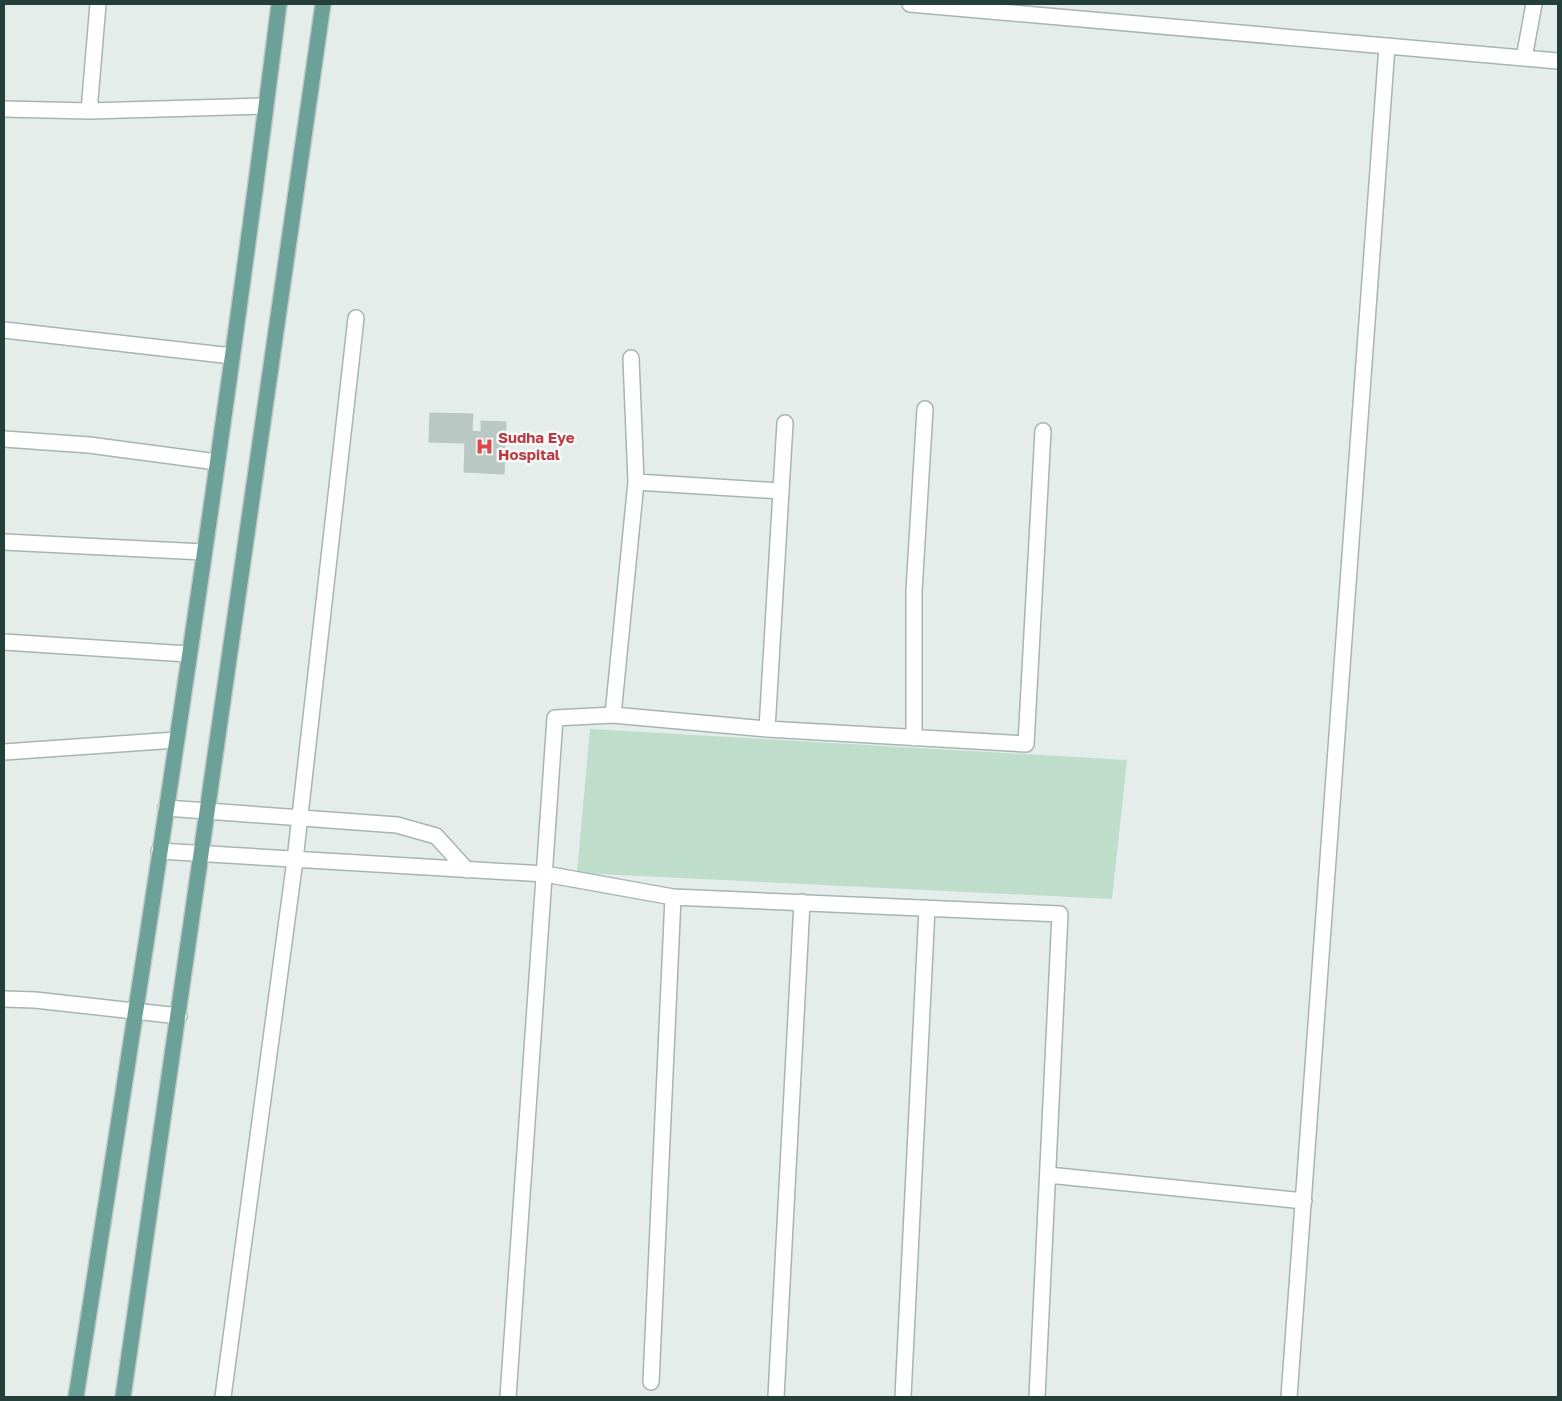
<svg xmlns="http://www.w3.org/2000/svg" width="1562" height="1401" viewBox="0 0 1562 1401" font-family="'Golos Text',sans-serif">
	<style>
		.green { fill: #beddca }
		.building { fill: #bac8c4; stroke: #b7c7c2 }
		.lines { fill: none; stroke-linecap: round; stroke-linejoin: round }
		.minor-casing { stroke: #a7b5b2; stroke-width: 18 }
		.major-casing { stroke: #c2c9c8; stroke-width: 18 }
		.minor { stroke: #fff; stroke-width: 15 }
		.major { stroke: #6ba198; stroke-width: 15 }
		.labels { text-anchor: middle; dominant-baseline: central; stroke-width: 5; stroke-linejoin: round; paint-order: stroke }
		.health-label { font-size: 15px; font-weight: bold; fill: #be3a42; stroke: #f5faf8; text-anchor: start }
	</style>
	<rect width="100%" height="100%" fill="#e4edea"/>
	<path class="green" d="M 590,729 L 1127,760 L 1112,899 L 577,873 Z"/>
	<path class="building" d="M 430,413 L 473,414 L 472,431 L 481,432 L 481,421 L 506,422 L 504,474 L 464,472 L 465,443 L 429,442 Z"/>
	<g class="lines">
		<defs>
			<path id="minor" d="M 910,4 L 1558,61
				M 1524,58 L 1534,4
				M 4,109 L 89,111 L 266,106
				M 89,111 L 98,4
				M 4,330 L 232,356
				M 4,439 L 89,445 L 217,462
				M 636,482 L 781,491
				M 4,542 L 203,552
				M 4,642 L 188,654
				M 613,715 L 636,482 L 631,358
				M 767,729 L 785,423
				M 914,738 L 914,591 L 925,409
				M 4,752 L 176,740
				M 166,808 L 397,825 L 436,836 L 467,870
				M 159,851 L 545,874 L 673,897 L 1060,914 L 1037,1397
				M 4,999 L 35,1000 L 179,1016
				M 1048,1175 L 1304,1201
				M 651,1382 L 673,897
				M 223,1397 L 295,860 L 356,318
				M 508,1397 L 555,718 L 613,715 L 767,729 L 1026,744 L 1043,431
				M 776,1397 L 802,902
				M 903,1397 L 927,908
				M 1289,1397 L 1387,46"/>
			<path id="major" d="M 76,1397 C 148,933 221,469 279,4
				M 123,1397 L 323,4"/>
		</defs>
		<use href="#minor" class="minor-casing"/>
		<use href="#major" class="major-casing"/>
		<use href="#minor" class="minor"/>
		<use href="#major" class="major"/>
	</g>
	<defs>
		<symbol id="hospital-bare" viewBox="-9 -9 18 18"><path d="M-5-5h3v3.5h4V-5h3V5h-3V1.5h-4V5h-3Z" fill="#e0444e" stroke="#f5faf8" stroke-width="2.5" paint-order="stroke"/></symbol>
	</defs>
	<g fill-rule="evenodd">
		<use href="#hospital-bare" x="472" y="434" width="25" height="25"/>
	</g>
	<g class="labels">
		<g class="health-label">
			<text x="498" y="437">Sudha Eye<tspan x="498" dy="17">Hospital</tspan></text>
		</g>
	</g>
	<rect width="1562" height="1401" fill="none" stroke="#243e3a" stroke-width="10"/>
</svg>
